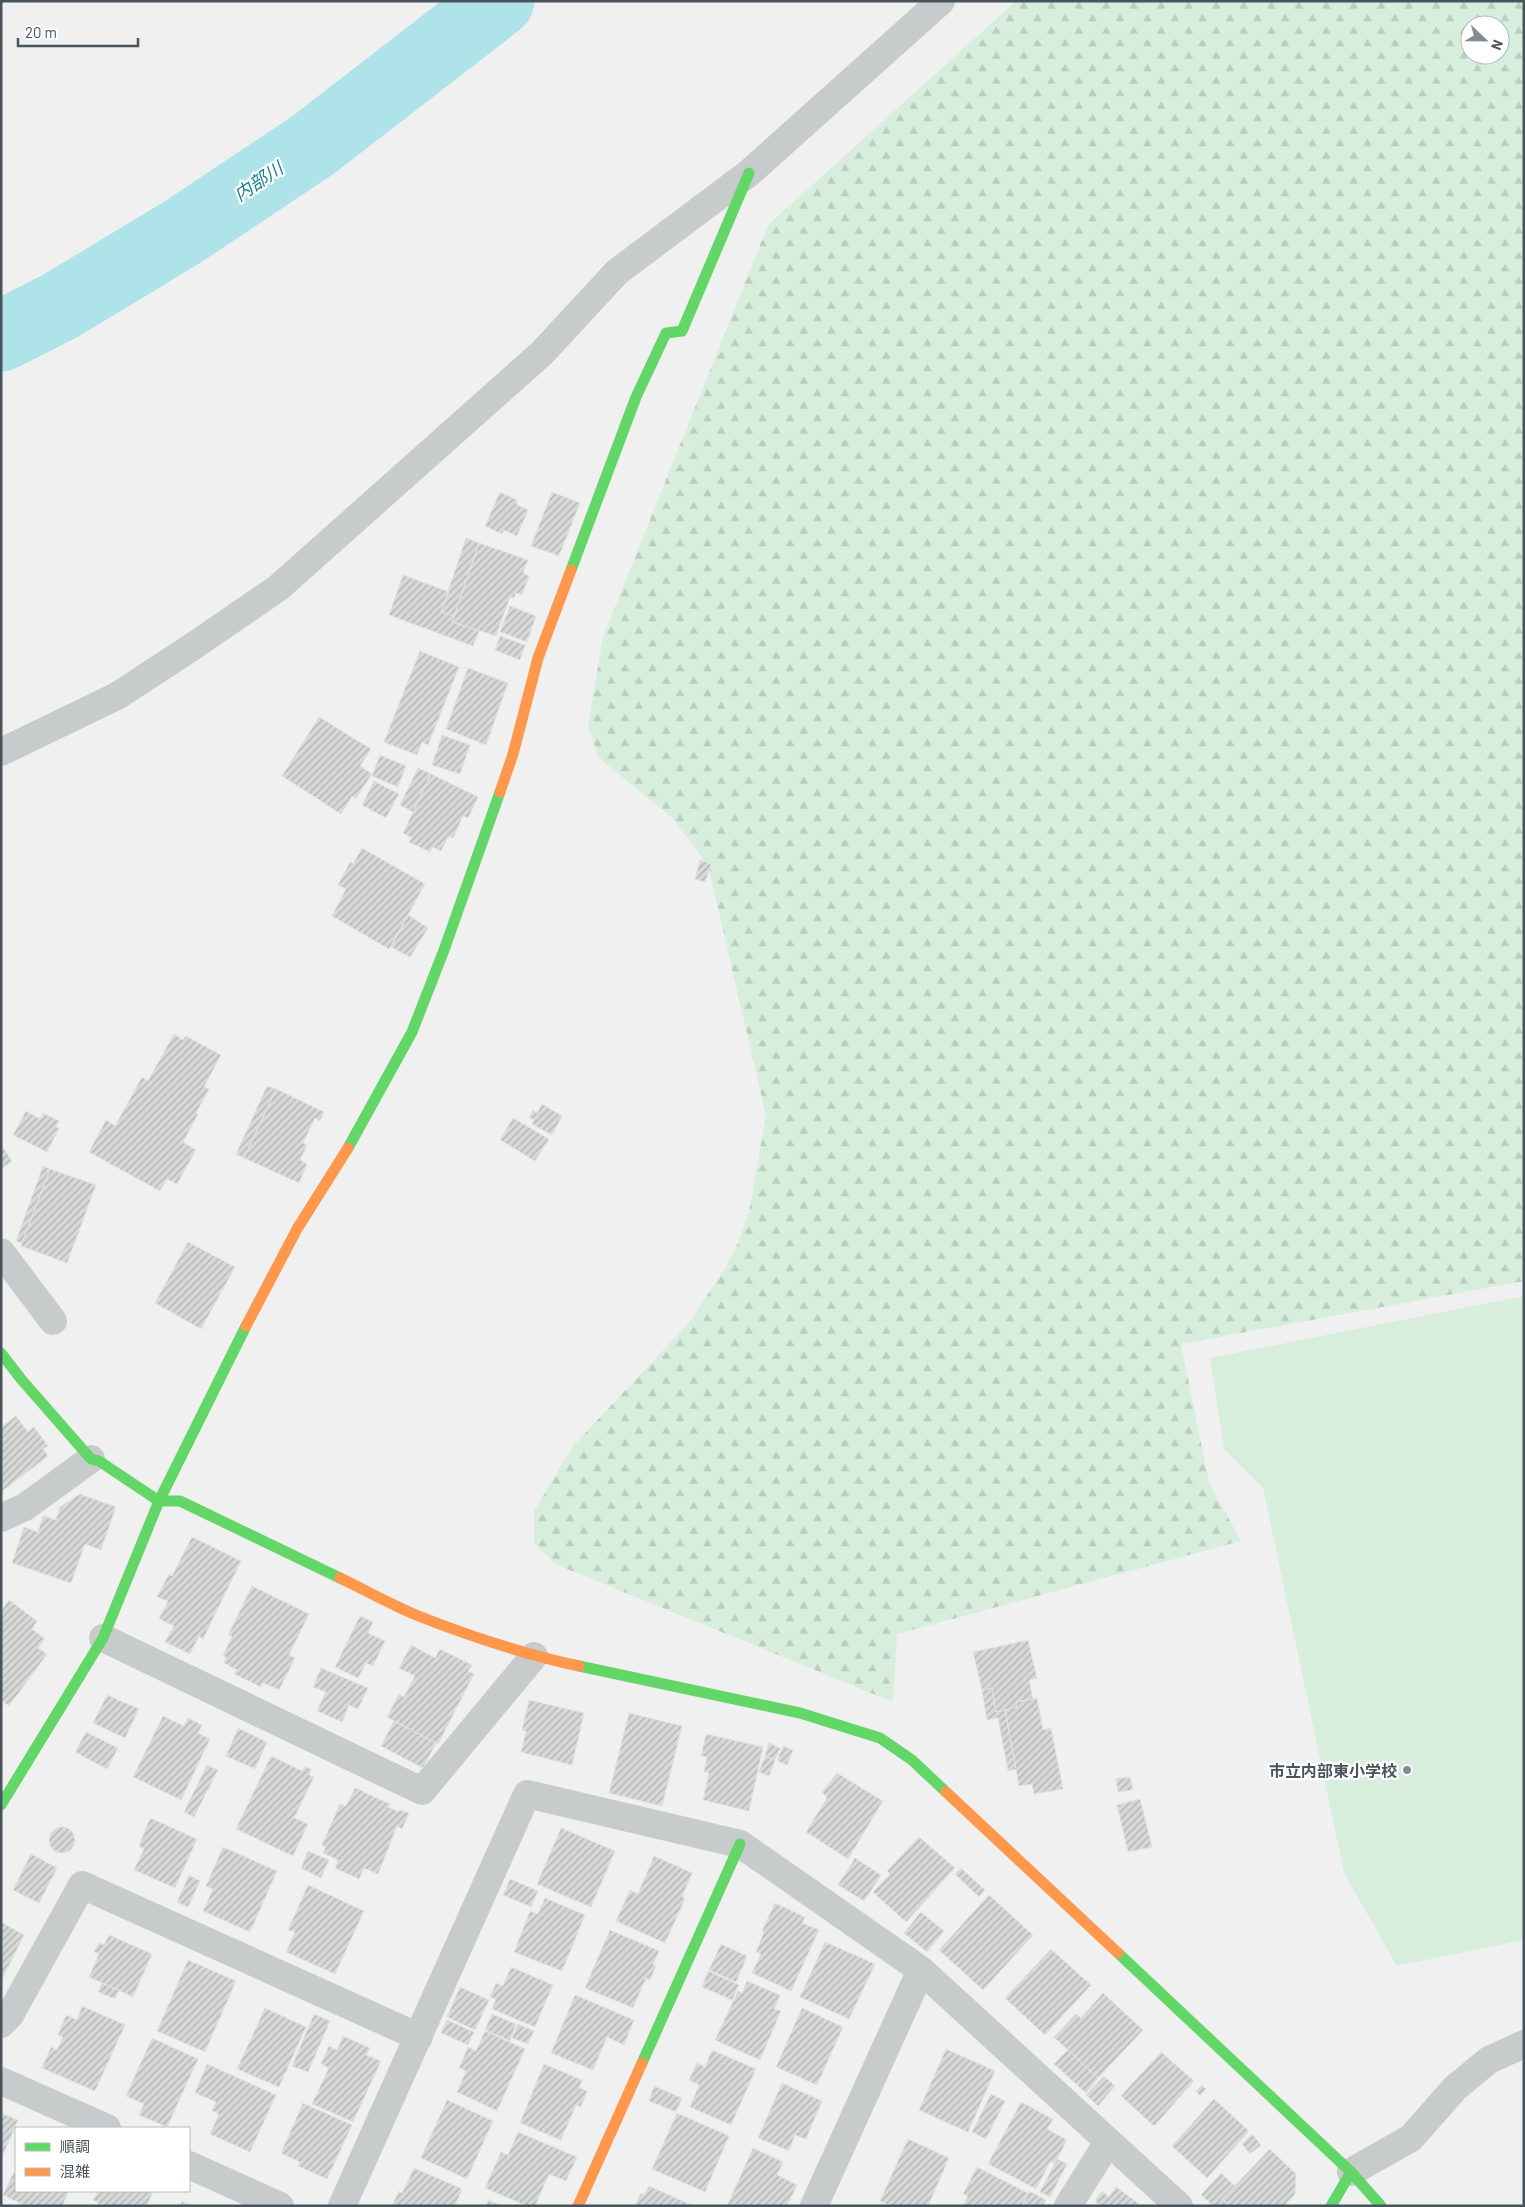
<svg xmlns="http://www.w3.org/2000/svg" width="1525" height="2207" viewBox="0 0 1525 2207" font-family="Barlow,'Noto Sans JP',sans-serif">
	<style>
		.forest { fill: url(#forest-firs); fill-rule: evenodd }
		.park { fill: #d7eedd }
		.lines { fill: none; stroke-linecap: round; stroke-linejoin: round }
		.river { stroke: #aee3e9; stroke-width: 71 }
		.building { fill: url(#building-hatch); stroke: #e2e2e3 }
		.street { stroke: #c8cbcc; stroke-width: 28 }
		.fast { stroke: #63d668; stroke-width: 11 }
		.slow { stroke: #ff974d; stroke-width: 11 }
		.poi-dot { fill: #838b8f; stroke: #fff; stroke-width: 2 }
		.labels { text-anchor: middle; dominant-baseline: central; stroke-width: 4.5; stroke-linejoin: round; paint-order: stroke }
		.poi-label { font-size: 16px; font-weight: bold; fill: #48545b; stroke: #fff; text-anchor: end }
		.water-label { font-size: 18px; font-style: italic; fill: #157f8b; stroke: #fff }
	</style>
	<defs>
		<pattern id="forest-firs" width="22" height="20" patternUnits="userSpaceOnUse" patternTransform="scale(1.25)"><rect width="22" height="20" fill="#d7eedd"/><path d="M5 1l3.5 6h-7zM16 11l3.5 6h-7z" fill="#bacec0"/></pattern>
		<pattern id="building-hatch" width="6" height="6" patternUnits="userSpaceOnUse" patternTransform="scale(1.25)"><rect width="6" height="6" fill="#d7d8d8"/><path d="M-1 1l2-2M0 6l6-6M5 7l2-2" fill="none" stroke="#b0b2b2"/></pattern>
	</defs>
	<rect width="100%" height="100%" fill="#f1f0f0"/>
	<path class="forest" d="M 1016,1 L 1524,1 L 1524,1281 L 1181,1344 L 1209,1482 L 1241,1541 L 897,1634 L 893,1702 L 555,1564 L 534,1542 L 534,1511 L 573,1446 L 688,1324 L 724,1270 L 739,1241 L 749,1212 L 766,1116 L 708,865 L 671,817 L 599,758 L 588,726 L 603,637 L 768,225 ZM 1470,25 L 1500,25 L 1500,55 L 1470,55 Z"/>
	<path class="park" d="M 1524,1296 L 1524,1940 L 1397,1966 L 1344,1873 L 1263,1488 L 1224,1449 L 1210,1358 Z"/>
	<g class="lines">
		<path class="river" d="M 1,336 L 60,306 L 181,233 L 313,145 L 499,1"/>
	</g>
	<path class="building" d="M 500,492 L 517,500 L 516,504 L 528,510 L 517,536 L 504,530 L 502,534 L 485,526 Z
		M 552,492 L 580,503 L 559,556 L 531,546 Z
		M 466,538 L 479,543 L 454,616 L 441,612 Z
		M 479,543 L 528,560 L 523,573 L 529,576 L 522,595 L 516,593 L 514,598 L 510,597 L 496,636 L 452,622 Z
		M 403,575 L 449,592 L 441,612 L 454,616 L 452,622 L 479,631 L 473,646 L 389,615 Z
		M 510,606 L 536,616 L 527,642 L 500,632 Z
		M 500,636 L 525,645 L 520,660 L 495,650 Z
		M 420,651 L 459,667 L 428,745 L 422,742 L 417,755 L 384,742 Z
		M 468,668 L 508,683 L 486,745 L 446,729 Z
		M 319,717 L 371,749 L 360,766 L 372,774 L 356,798 L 352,796 L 341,814 L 282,776 Z
		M 442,735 L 470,745 L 460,774 L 432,765 Z
		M 380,755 L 406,766 L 398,787 L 372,776 Z
		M 418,768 L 431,774 L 413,812 L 400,805 Z
		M 431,774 L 478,797 L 468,818 L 463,816 L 453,838 L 449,836 L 441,851 L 432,847 L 430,852 L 409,842 L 412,838 L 403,833 Z
		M 374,781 L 399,794 L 386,818 L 362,805 Z
		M 362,848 L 425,884 L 389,949 L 332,916 L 346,889 L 338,885 L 350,862 L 353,864 Z
		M 700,860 L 711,864 L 705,882 L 695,879 Z
		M 408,915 L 428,928 L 410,957 L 391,947 Z
		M 174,1034 L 183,1040 L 186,1036 L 221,1055 L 204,1087 L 209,1089 L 196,1113 L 198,1114 L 183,1142 L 196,1150 L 177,1184 L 167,1179 L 160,1191 L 89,1152 L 106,1120 L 115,1126 L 142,1077 L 148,1081 Z
		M 267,1086 L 276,1089 L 244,1158 L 236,1154 Z
		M 276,1089 L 324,1112 L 320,1121 L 315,1118 L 303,1143 L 307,1145 L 300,1160 L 307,1164 L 299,1183 L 244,1158 Z
		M 542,1104 L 562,1116 L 552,1135 L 532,1124 L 534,1120 L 529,1117 L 533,1110 L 537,1113 Z
		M 26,1111 L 40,1119 L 43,1113 L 59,1121 L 56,1127 L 59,1128 L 47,1152 L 13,1135 Z
		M 513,1118 L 549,1139 L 535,1161 L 500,1140 Z
		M 1,1145 L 12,1161 L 1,1169 Z
		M 43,1166 L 50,1169 L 22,1243 L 16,1241 Z
		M 50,1169 L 96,1185 L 67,1263 L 21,1246 Z
		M 188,1242 L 235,1267 L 201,1329 L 155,1303 Z
		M 16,1416 L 28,1432 L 34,1427 L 48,1446 L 43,1449 L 48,1456 L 1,1492 L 1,1427 Z
		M 80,1494 L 116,1507 L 101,1550 L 85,1544 L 71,1583 L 12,1563 L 24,1527 L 38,1532 L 43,1516 L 56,1520 L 60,1507 Z
		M 192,1537 L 241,1561 L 203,1639 L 199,1636 L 190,1654 L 165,1642 L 174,1626 L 159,1619 L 168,1601 L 157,1597 L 169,1574 L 172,1576 Z
		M 252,1586 L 309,1614 L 289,1655 L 295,1658 L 279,1690 L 263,1683 L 261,1687 L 234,1674 L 237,1670 L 224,1663 L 226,1657 L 223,1656 L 232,1636 L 228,1635 Z
		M 9,1600 L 37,1621 L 32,1629 L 45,1639 L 38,1648 L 47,1654 L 9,1706 L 1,1700 L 1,1611 Z
		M 360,1616 L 373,1622 L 368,1633 L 385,1641 L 373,1666 L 366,1663 L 358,1678 L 335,1667 Z
		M 1028,1640 L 1037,1678 L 1029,1680 L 1033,1699 L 1016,1702 L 1017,1707 L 996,1712 L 992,1688 L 982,1690 L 973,1652 Z
		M 411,1645 L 435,1658 L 440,1649 L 472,1665 L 468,1671 L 474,1674 L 438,1744 L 387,1717 L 399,1694 L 404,1697 L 415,1676 L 399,1668 Z
		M 321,1668 L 368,1688 L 358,1709 L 349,1705 L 342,1722 L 317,1711 L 326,1692 L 313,1687 Z
		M 992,1688 L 996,1712 L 1005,1710 L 1016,1769 L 1008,1771 L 998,1718 L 987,1720 L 982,1690 Z
		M 107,1695 L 139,1709 L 125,1738 L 93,1723 Z
		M 1037,1698 L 1043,1730 L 1051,1728 L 1063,1789 L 1034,1794 L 1032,1784 L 1019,1786 L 1005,1710 L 1017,1707 L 1016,1702 Z
		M 529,1700 L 584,1713 L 572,1765 L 521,1752 L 526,1731 L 522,1730 Z
		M 629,1713 L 682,1726 L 662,1806 L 609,1793 Z
		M 163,1716 L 184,1726 L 188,1718 L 202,1725 L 198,1733 L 210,1739 L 181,1800 L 133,1777 Z
		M 394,1721 L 436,1743 L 423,1768 L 381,1746 Z
		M 238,1728 L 267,1742 L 255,1769 L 226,1756 Z
		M 86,1732 L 118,1748 L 107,1769 L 75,1752 Z
		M 706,1734 L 763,1747 L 749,1811 L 703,1800 L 709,1773 L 704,1772 L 707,1757 L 701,1756 Z
		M 769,1743 L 780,1748 L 775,1760 L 765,1756 Z
		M 783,1746 L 793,1750 L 787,1765 L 777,1761 Z
		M 271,1756 L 302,1771 L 305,1767 L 311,1769 L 309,1775 L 314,1777 L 294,1818 L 308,1824 L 293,1856 L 236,1829 Z
		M 765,1756 L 775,1760 L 769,1776 L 759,1772 Z
		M 207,1765 L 218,1770 L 194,1817 L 184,1812 Z
		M 837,1773 L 883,1801 L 848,1859 L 806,1832 L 827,1798 L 822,1792 Z
		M 1130,1777 L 1133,1790 L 1118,1792 L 1116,1779 Z
		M 355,1788 L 390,1804 L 388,1807 L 399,1812 L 400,1810 L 409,1813 L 402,1829 L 397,1826 L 378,1874 L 364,1868 L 359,1879 L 335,1868 L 338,1860 L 323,1853 L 326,1847 L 322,1845 L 340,1804 L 346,1806 Z
		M 1140,1799 L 1152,1847 L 1128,1852 L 1117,1805 Z
		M 150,1818 L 197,1839 L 175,1888 L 134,1870 L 144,1849 L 139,1846 Z
		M49 1840a13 13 0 1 1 26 0a13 13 0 1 1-26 0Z
		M 561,1828 L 615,1851 L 591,1907 L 537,1884 Z
		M 919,1837 L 955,1868 L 906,1922 L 873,1892 L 890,1874 L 887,1871 Z
		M 223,1847 L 277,1871 L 250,1932 L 203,1911 L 213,1889 L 206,1886 Z
		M 308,1851 L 329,1860 L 321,1878 L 301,1868 Z
		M 31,1854 L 57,1868 L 39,1903 L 13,1890 Z
		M 654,1856 L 692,1873 L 682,1897 L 685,1899 L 665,1943 L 616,1921 L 630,1890 L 638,1894 Z
		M 855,1858 L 881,1875 L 864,1901 L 838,1885 Z
		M 961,1868 L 985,1890 L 979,1897 L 955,1874 Z
		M 189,1875 L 200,1881 L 188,1907 L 177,1902 Z
		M 510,1879 L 538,1891 L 531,1907 L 503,1895 Z
		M 308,1885 L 364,1911 L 335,1974 L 286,1952 L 295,1932 L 288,1930 Z
		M 989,1895 L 1033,1935 L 983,1990 L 939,1950 Z
		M 545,1898 L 585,1915 L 562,1971 L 514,1952 L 530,1911 L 538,1914 Z
		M 775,1903 L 805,1917 L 802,1923 L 819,1930 L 791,1991 L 752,1973 L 761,1954 L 756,1952 L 764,1932 L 762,1931 Z
		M 921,1912 L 944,1931 L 927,1952 L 904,1933 Z
		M 1,1922 L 24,1935 L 1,1981 Z
		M 610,1930 L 659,1951 L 653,1965 L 656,1966 L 650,1980 L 646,1978 L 633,2008 L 585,1988 Z
		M 109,1935 L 152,1954 L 133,1997 L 89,1977 L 99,1954 L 94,1952 L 99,1943 L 104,1945 Z
		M 825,1942 L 875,1964 L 849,2019 L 800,1997 Z
		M 721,1944 L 747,1956 L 736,1982 L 709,1970 Z
		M 1051,1949 L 1091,1985 L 1045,2035 L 1005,1998 Z
		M 188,1960 L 236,1981 L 205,2052 L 157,2031 Z
		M 511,1967 L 553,1985 L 535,2027 L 492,2009 L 496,1999 L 490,1997 L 496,1983 L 503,1986 Z
		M 708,1971 L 739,1985 L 732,2000 L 702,1987 Z
		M 747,1981 L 780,1995 L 774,2009 L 781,2011 L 760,2060 L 715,2040 L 738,1991 L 742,1993 Z
		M 102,1983 L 119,1990 L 115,1999 L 98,1992 Z
		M 460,1987 L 489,2000 L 475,2030 L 447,2017 Z
		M 1103,1993 L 1143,2030 L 1098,2078 L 1054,2037 L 1076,2014 L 1081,2018 Z
		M 575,1995 L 634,2020 L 624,2045 L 607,2037 L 593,2070 L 551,2053 Z
		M 82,2006 L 125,2025 L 95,2091 L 42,2068 L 51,2047 L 57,2050 L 63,2037 L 58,2035 L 66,2015 L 77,2020 Z
		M 265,2008 L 306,2027 L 279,2087 L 237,2069 Z
		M 802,2008 L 843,2027 L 817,2085 L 776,2067 Z
		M 314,2014 L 330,2021 L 308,2072 L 292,2066 Z
		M 492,2014 L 516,2024 L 510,2041 L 485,2030 Z
		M 447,2020 L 474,2032 L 468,2045 L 441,2033 Z
		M 518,2024 L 534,2031 L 528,2044 L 512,2038 Z
		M 485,2031 L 525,2049 L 497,2111 L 457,2092 L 466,2071 L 459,2068 L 468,2047 L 476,2051 Z
		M 343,2036 L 370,2048 L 366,2055 L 381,2061 L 353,2122 L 312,2104 L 329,2068 L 321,2064 L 329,2046 L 337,2050 Z
		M 152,2038 L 198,2059 L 167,2127 L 139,2115 L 144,2104 L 126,2096 Z
		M 946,2049 L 995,2071 L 968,2132 L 919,2110 Z
		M 712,2050 L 756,2069 L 731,2125 L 690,2107 L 699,2085 L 689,2080 L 697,2063 L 705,2067 Z
		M 1068,2050 L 1098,2078 L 1086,2093 L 1054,2064 Z
		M 1161,2052 L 1194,2081 L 1154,2126 L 1121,2096 Z
		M 207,2064 L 276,2095 L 250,2152 L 210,2134 L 219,2114 L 212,2111 L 216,2102 L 195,2093 Z
		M 544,2064 L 582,2080 L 579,2088 L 587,2091 L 581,2107 L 576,2105 L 561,2140 L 520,2123 Z
		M 1104,2076 L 1115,2086 L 1098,2106 L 1086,2095 Z
		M 782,2083 L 822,2101 L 806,2139 L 795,2135 L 789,2151 L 758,2138 Z
		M 1202,2085 L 1206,2089 L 1200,2096 L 1196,2091 Z
		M 654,2086 L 682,2098 L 676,2112 L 649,2101 Z
		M 991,2094 L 1005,2101 L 986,2139 L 972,2132 Z
		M 1214,2099 L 1249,2131 L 1207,2178 L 1172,2146 Z
		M 447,2100 L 493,2121 L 467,2179 L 421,2158 Z
		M 1021,2102 L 1053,2119 L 1047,2129 L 1067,2140 L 1055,2163 L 1050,2162 L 1036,2189 L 988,2164 Z
		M 303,2103 L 352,2125 L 327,2179 L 298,2166 L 300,2162 L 281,2153 Z
		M 1,2113 L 18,2120 L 1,2159 Z
		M 677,2113 L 729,2136 L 705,2192 L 652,2169 Z
		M 518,2132 L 577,2157 L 566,2181 L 549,2174 L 535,2206 L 527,2206 L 485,2188 L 501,2152 L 508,2155 Z
		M 1252,2134 L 1261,2145 L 1250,2154 L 1242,2144 Z
		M 908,2139 L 949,2158 L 928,2206 L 891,2206 L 880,2201 Z
		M 753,2148 L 783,2162 L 777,2175 L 797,2185 L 787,2206 L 727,2206 Z
		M 1270,2149 L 1296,2174 L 1295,2194 L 1284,2206 L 1230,2206 L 1222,2199 Z
		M 1057,2159 L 1067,2164 L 1050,2197 L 1040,2192 Z
		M 977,2167 L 1028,2193 L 1022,2206 L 963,2206 L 968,2196 L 963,2194 Z
		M 414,2168 L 462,2189 L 455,2206 L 392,2206 L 399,2191 L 402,2193 Z
		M 14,2172 L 16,2173 L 16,2191 L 69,2191 L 62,2206 L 26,2206 L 3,2195 Z
		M 1221,2173 L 1235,2186 L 1222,2199 L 1230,2206 L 1213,2206 L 1201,2195 Z
		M 649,2186 L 694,2206 L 635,2206 L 641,2193 L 644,2195 Z
		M 1116,2187 L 1138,2203 L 1137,2206 L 1101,2206 L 1095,2201 L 1102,2191 L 1109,2197 Z
		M 98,2191 L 153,2191 L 147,2206 L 98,2206 L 99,2203 L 93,2200 Z
		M 1029,2191 L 1046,2200 L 1043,2206 L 1022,2205 Z
		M 488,2200 L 502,2206 L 486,2206 Z
		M 182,2201 L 193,2206 L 180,2206 Z"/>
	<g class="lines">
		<path class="street" d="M 1,752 L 117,696 L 192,647 L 278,588 L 542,353 L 617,272 L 749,173 L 941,1
			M 1,1252 L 53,1321
			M 1,1518 L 25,1507 L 91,1459
			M 103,1638 L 422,1791 L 534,1656
			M 1,2024 L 10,2015 L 82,1885 L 419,2037
			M 1,2081 L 107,2128
			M 189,2165 L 280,2206
			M 1351,2172 L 1411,2138 L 1455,2088 L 1489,2060 L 1524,2044
			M 342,2206 L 527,1794 L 740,1844 L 921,1970 L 1179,2206
			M 814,2206 L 921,1970
			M 1068,2206 L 1108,2142"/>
		<path class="fast" d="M 571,570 L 636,397 L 666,333 L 682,331 L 749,173
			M 348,1148 L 412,1032 L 444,950 L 500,792
			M 1,1353 L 21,1379 L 91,1459 L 99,1461 L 159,1501 L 180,1501 L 340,1578
			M 579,1666 L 800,1713 L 880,1738 L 912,1760 L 946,1792
			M 1,1805 L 103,1638 L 159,1501 L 246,1326
			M 1118,1953 L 1351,2172 L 1381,2206
			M 642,2063 L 740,1844
			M 1331,2206 L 1351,2172"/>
		<path class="slow" d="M 500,792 L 513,754 L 538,658 L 571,570
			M 246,1326 L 297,1229 L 348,1148
			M 340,1578 C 365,1590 390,1604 416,1615 C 469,1636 523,1654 579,1666
			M 946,1792 L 1118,1953
			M 578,2206 L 642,2063"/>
	</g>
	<circle class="poi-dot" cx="1407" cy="1770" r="5"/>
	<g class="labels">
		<g class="poi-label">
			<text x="1397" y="1770">市立内部東小学校</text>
		</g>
		<g class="water-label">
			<text transform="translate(258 181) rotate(-34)">内部川</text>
		</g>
	</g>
	<rect width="1525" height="2207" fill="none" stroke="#48545b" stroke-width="5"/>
	<rect x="15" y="2127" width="175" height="65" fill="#ffffff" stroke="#b6bbbd"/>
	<rect x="25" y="2143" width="25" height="8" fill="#63d668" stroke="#b6bbbd"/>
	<text x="60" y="2152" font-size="15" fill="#48545b">順調</text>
	<rect x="25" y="2168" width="25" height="8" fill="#ff974d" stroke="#b6bbbd"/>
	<text x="60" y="2177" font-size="15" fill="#48545b">混雑</text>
	<g transform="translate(1485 40) rotate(112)"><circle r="24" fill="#ffffff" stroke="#b6bbbd"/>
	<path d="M0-4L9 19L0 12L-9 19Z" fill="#838b8f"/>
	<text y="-8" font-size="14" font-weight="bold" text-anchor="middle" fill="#48545b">N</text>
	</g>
	<path d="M18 38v8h120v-8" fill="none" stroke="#48545b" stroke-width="2.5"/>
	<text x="25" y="38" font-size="15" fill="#48545b" stroke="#ffffff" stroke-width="4" paint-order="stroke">20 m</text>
</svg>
